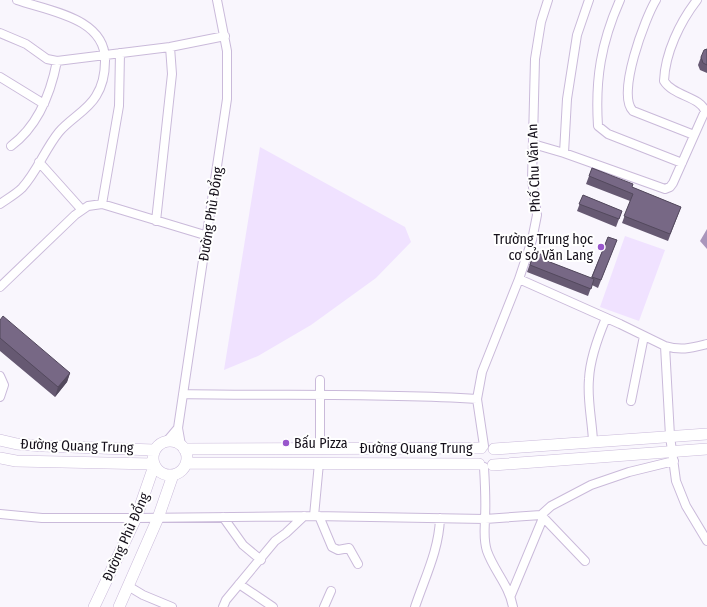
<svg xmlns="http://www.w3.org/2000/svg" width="707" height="607" viewBox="0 0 707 607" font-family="'Fira Sans Condensed',sans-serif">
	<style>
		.green { fill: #f0e2ff }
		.water { fill: #a996bb }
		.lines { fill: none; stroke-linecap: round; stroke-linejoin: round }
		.minor-casing { stroke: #cabada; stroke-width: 10 }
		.major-casing { stroke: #cabada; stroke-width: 12 }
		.minor { stroke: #fff; stroke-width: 8 }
		.major { stroke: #fff; stroke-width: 11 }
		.wall { fill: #665972 }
		.shaded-wall { fill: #53495d }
		.building { fill: #776885; stroke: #53495d }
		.poi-dot { fill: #9957cc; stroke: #fff; stroke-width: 1.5 }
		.labels { text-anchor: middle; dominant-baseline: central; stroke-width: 4; stroke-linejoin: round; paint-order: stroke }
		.street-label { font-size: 14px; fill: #15101a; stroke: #fff }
		.poi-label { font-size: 14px; fill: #15101a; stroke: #fff; text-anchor: end }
	</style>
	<rect width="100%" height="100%" fill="#f9f6fd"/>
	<path class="green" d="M 260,147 L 405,227 L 411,242 L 376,278 L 311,325 L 258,356 L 224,370 Z
		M 625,236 L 665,250 L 639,321 L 600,307 Z"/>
	<path class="water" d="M 707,229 L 707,249 L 700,241 Z"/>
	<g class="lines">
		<defs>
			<path id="minor" d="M 620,0 C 601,43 595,79 598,126 L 608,134 L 682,163
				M 656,0 C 645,18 616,95 633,111 L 694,135
				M 0,33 L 26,44 L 47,59 L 57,61 L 170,47 L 225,36
				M 0,77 L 44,104
				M 533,144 L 564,153 L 665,189 L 670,187 L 673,183 L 705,111 C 701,97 673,96 664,81 C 665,53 680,22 697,0
				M 11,146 C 38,126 51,92 57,61
				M 564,153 L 567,99 L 577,35 L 589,0
				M 39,162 L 82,210
				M 0,204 C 7,199 16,194 22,188 C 37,172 45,149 59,132 C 70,119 88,110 96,96 C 103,85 105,73 105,61 C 106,18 49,11 17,0
				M 102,204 L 119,106 L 120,53
				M 156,221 L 172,74 L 170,47
				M 519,279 L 620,324 L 665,346 L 670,436 L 676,481 L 686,506 L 707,541
				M 0,287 L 75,215 L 88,206 L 102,204 L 208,236
				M 665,346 C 681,351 691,348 707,344
				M 0,376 L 4,385 L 0,397
				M 320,380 L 320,448
				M 183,394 C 281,396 379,393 477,399
				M 631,401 L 644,336
				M 167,441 L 178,428
				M 593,441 C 592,420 587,399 589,379 C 590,358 598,337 606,318
				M 181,445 L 178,428 L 227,99 L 227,51 L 217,0
				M 484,446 L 477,399 L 482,372 L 519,279 L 532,240 L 537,215 L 532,180 L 535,59 L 541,22 L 548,0
				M 484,467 C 485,484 486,501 485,517 C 485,529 483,539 487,551 C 494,571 509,585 513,607
				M 0,514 L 42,518 L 136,518 L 314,516 L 485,519 L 541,515 L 551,506 L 591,485 L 629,472 L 674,461
				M 541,515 L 585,561
				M 314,516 L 319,463
				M 319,516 L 332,547 L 338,550 L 349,548 L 358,564
				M 223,517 L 243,545 L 261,560
				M 239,584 L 273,607
				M 128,586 L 143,595 L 172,607
				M 511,595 L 543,518
				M 223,607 L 226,600 L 275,541 L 286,533 L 304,516
				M 324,607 L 331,591
				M 415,607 C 425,577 439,550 440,518"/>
			<path id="major" d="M 0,440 L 17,444 L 44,446 L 154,450
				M153 458a17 17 0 1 1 34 0a17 17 0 1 1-34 0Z
				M 184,449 L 481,448
				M 494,449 L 707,434
				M 0,458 L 16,461 L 153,464
				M 186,463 L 479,464
				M 493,465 L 707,449
				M 94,607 L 136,518 L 154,466
				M 119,607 L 158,518 L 173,475"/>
		</defs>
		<use href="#minor" class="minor-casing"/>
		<use href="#major" class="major-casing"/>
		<use href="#minor" class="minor"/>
		<use href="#major" class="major"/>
	</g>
	<path class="wall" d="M 707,49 L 707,73 L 700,70 L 698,65 L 701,57 Z
		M 592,168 L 632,187 L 681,207 L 668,241 L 622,223 L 630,201 L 586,184 Z
		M 583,195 L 622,211 L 616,227 L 577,211 Z
		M 608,237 L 617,240 L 598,288 L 592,285 L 588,296 L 527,272 L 534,252 L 542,259 L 591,278 Z
		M 0,320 L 70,373 L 67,382 L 55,397 L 0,351 Z"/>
	<path class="shaded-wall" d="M 70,373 L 67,382 L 55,397 L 58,387 Z"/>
	<path class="building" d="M 707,49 L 707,65 L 703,63 L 701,57 L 704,50 Z
		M 592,168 L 633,184 L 632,187 L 681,207 L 670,234 L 624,216 L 633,194 L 589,176 Z
		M 583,195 L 622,211 L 619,219 L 579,204 Z
		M 608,237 L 617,240 L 601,280 L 592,277 Z
		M 534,252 L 544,255 L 542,259 L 594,279 L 591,289 L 530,265 Z
		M 3,316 L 70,373 L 58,387 L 0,338 L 0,320 Z"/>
	<g class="poi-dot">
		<circle cx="601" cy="247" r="4"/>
		<circle cx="286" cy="443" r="4"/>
	</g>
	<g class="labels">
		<g class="street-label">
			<text transform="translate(534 168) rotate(-92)">Phố Chu Văn An</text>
			<text transform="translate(211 214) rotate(-81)">Đường Phù Đổng</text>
			<text transform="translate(77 446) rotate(2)">Đường Quang Trung</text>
			<text x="416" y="448">Đường Quang Trung</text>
			<text transform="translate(126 537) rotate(-66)">Đường Phù Đổng</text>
		</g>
		<g class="poi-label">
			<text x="593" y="239">Trường Trung học<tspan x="593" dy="16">cơ sở Văn Lang</tspan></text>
			<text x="294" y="443" text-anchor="start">Bấu Pizza</text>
		</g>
	</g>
</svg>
